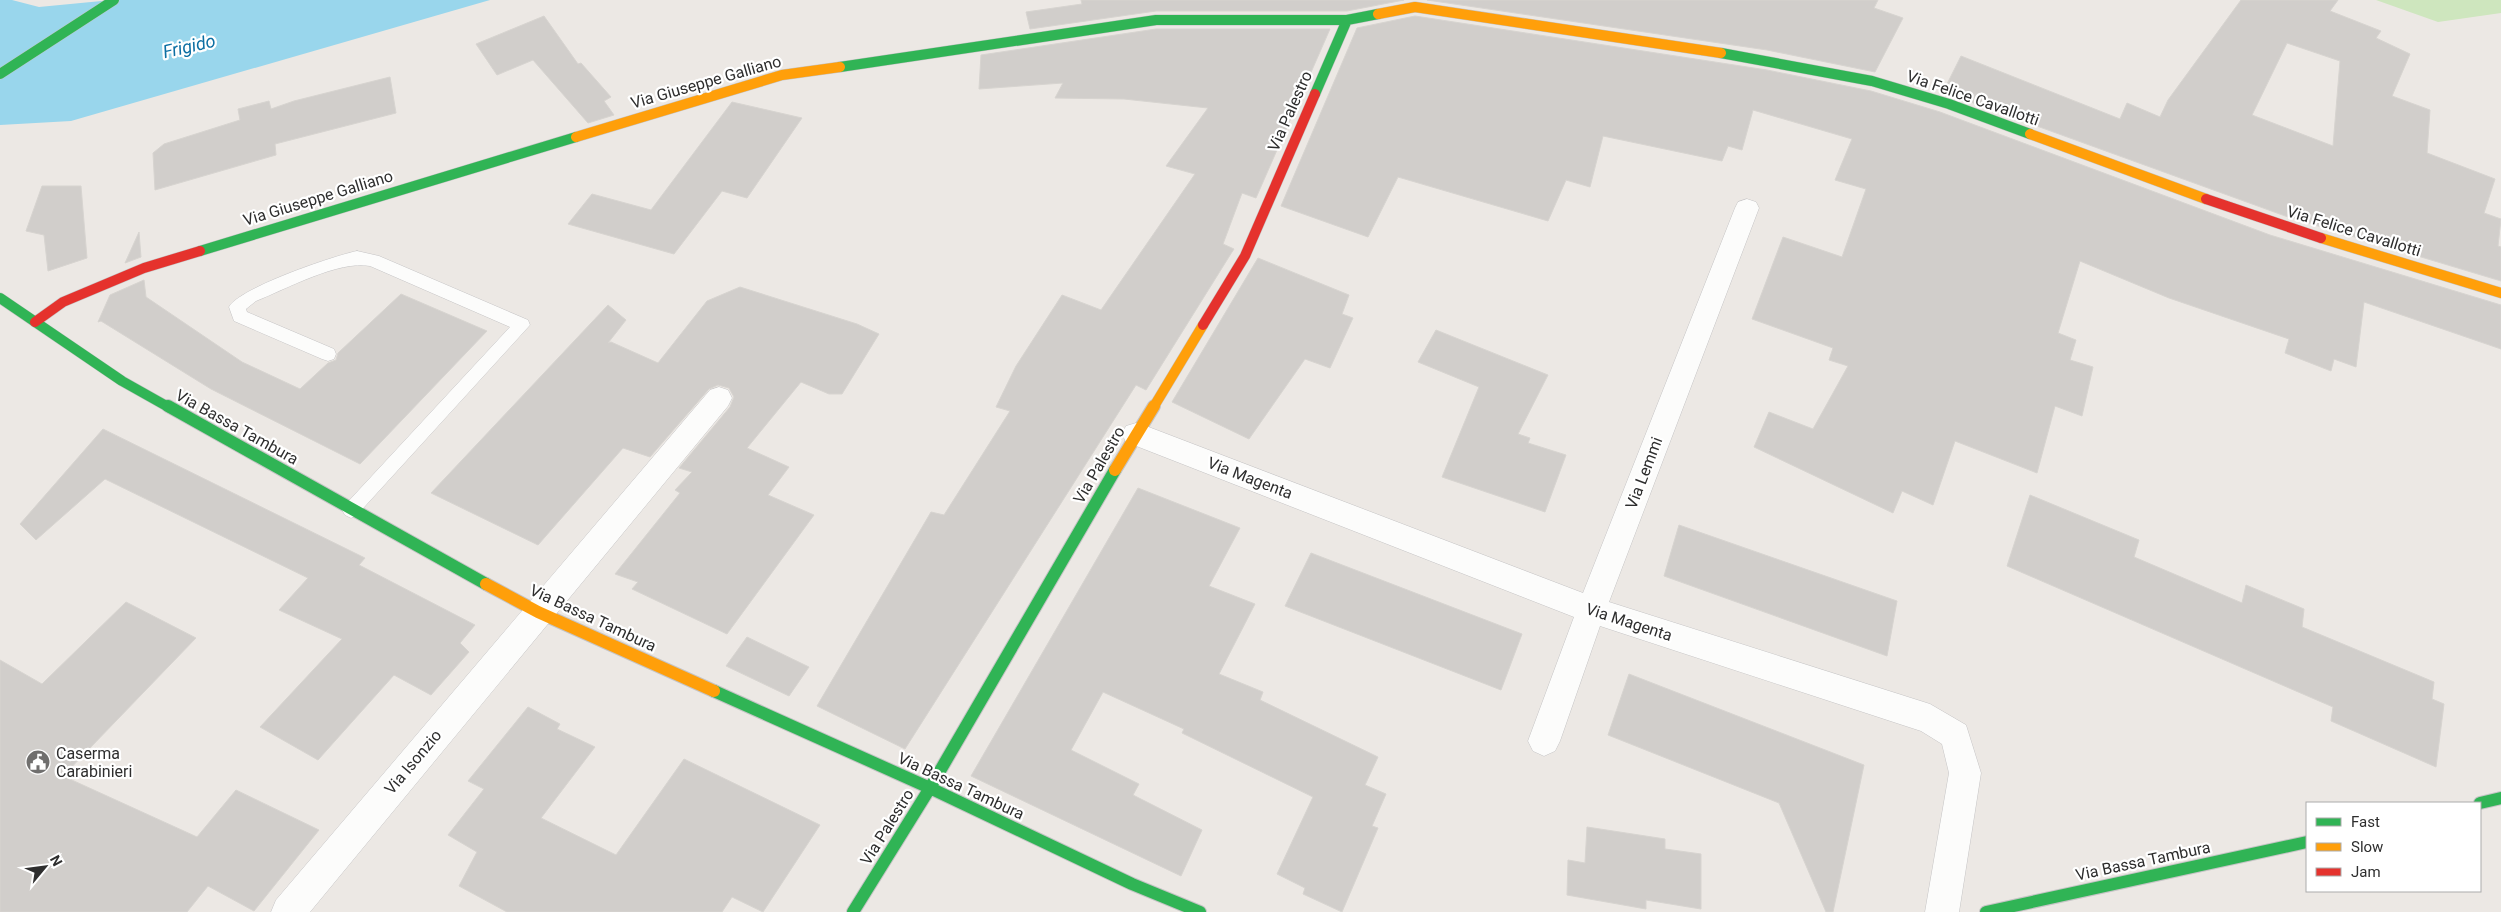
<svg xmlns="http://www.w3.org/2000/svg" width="2501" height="912" viewBox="0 0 2501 912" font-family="Roboto,sans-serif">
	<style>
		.green { fill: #cee6be }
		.water { fill: #99d6ec }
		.building { fill: #d1cecb; stroke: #d7d4d0; fill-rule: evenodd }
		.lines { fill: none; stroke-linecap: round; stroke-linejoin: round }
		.lane-casing { stroke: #c5c4c5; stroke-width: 1 }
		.street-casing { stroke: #c5c4c5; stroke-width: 1 }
		.fast-far1-casing { stroke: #c5c4c5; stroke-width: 11 }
		.fast-casing { stroke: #c5c4c5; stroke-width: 14 }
		.slow-far1-casing { stroke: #c5c4c5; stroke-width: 11 }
		.slow-casing { stroke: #c5c4c5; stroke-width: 14 }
		.jam-casing { stroke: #c5c4c5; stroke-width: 11 }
		.lane { fill: #fcfcfb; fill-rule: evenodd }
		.street { fill: #fcfcfb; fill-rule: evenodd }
		.fast-far1 { stroke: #30b455; stroke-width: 10 }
		.fast { stroke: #30b455; stroke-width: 12 }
		.slow-far1 { stroke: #ff9f0a; stroke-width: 10 }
		.slow { stroke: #ff9f0a; stroke-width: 12 }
		.jam { stroke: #e5322d; stroke-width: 10 }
		.labels { text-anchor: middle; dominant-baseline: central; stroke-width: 4.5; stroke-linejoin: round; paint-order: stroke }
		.street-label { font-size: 16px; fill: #2e2e2e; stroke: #fff }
		.poi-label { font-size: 16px; fill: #2e2e2e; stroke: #fff; text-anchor: start }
		.water-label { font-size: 18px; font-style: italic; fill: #0d6fa3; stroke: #fff }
	</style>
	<rect width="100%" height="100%" fill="#ece8e4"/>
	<path class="green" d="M 2376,0 L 2501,0 L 2501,13 L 2438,22 Z"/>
	<path class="water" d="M 0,0 L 12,0 L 39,7 L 112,0 L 490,0 L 71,121 L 0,125 Z"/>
	<path class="building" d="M 1081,0 L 1404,0 L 1347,11 L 1156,11 L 1030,29 L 1026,12 L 1082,4 Z
		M 1427,0 L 1878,0 L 1874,8 L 1903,18 L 1875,72 L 1767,50 Z
		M 2241,0 L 2338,0 L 2330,11 L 2381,31 L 2376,38 L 2410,54 L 2392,96 L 2430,110 L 2427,153 L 2495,179 L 2484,213 L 2501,219 L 2498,246 L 2501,247 L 2501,281 L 2288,217 L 1943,92 L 1961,56 L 2120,119 L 2127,103 L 2160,117 L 2168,100 ZM 2287,43 L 2340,61 L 2333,146 L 2252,115 Z
		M 544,16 L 578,64 L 581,63 L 611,97 L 604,101 L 614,115 L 588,123 L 533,60 L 497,75 L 476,44 Z
		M 1415,16 L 1767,70 L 1871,91 L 1940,112 L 2270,235 L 2501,305 L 2501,349 L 2364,302 L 2356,367 L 2334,359 L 2331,371 L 2285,353 L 2289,339 L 2169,298 L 2080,261 L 2058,333 L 2076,340 L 2070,360 L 2093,367 L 2082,416 L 2055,406 L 2037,473 L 1955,441 L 1933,505 L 1902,491 L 1893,513 L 1754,447 L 1769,412 L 1813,429 L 1848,366 L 1829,360 L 1833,348 L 1752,319 L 1783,237 L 1842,257 L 1866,189 L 1835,180 L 1852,139 L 1753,110 L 1742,150 L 1728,146 L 1722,161 L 1603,136 L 1590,187 L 1566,180 L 1548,221 L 1398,177 L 1368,237 L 1281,206 L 1357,28 Z
		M 1156,29 L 1330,29 L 1256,198 L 1242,193 L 1223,244 L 1234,249 L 1232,252 L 1146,390 L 1136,385 L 905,749 L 817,706 L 931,512 L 944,515 L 1010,411 L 996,407 L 1016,366 L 1062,295 L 1101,310 L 1195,174 L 1166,166 L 1208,108 L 1124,99 L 1055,98 L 1063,83 L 979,89 L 981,55 Z
		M 390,77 L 396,113 L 275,144 L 276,155 L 155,190 L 153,153 L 164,144 L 240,120 L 238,109 L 269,101 L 271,109 L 294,101 Z
		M 732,102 L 802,118 L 747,198 L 722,191 L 674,254 L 568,224 L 592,194 L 651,210 Z
		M 42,186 L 81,186 L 87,258 L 48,271 L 44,235 L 26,231 Z
		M 139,232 L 141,257 L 125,263 Z
		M 1258,258 L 1349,295 L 1342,314 L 1353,318 L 1330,368 L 1305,359 L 1249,439 L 1172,402 Z
		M 144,280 L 146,297 L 242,362 L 300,389 L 328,363 L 336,360 L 338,353 L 401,294 L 487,331 L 360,464 L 211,389 L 101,321 L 98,322 L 110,295 Z
		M 740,287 L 857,324 L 879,334 L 842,394 L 829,394 L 801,382 L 747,448 L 789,467 L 768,495 L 814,515 L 727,634 L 632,589 L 638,582 L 615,574 L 680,493 L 675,490 L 692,472 L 679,468 L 730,407 L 734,397 L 729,388 L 718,385 L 709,389 L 650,457 L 623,448 L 538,545 L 431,493 L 608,305 L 626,320 L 608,343 L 611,342 L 658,363 L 707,301 Z
		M 1436,330 L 1548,375 L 1518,434 L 1530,438 L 1528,443 L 1566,455 L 1545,512 L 1442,477 L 1479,387 L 1418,362 Z
		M 103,429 L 365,558 L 359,565 L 475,625 L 460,643 L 469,652 L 431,695 L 394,675 L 318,760 L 260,727 L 342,639 L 279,610 L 308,578 L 105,479 L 36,540 L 20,524 Z
		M 1138,488 L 1240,528 L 1209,586 L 1255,604 L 1219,674 L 1263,692 L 1260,700 L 1378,757 L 1365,785 L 1386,794 L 1372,826 L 1378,828 L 1342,912 L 1303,894 L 1305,888 L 1277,874 L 1313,797 L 1182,733 L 1184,729 L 1103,692 L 1071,750 L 1139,784 L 1133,795 L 1202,830 L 1181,876 L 971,776 Z
		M 2030,495 L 2139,540 L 2134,557 L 2242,603 L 2246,585 L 2304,609 L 2302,627 L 2434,682 L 2432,699 L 2444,704 L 2436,767 L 2331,721 L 2333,707 L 2007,566 Z
		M 1679,525 L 1897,601 L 1887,656 L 1664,576 Z
		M 1311,553 L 1522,634 L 1501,690 L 1285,606 Z
		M 126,602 L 196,638 L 63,776 L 197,837 L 236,790 L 319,830 L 254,911 L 208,886 L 187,912 L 0,912 L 0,660 L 42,684 Z
		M 747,637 L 809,667 L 789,696 L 726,666 Z
		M 1629,674 L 1864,765 L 1833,912 L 1826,912 L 1779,803 L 1608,735 Z
		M 528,707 L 560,724 L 557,729 L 595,747 L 541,818 L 616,855 L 684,759 L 820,825 L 763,912 L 732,897 L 722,912 L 507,912 L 459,886 L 477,852 L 448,835 L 484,789 L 468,781 Z
		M 1587,827 L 1665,839 L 1665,849 L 1701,854 L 1701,909 L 1646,900 L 1646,909 L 1567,895 L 1568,860 L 1585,863 Z"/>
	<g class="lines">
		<defs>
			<path id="lane" d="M 357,251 L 379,256 L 528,320 L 530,325 L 357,515 L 351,518 L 345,515 L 342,510 L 345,505 L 510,327 L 370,266 C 339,260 286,289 256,301 L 246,309 L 247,312 L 334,349 L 336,354 L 334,359 L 328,361 L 322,359 L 234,321 L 229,307 C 239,288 333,256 357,251 Z"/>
			<path id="street" d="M 1747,199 L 1756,202 L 1759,208 L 1609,602 L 1930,704 L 1966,725 L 1981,773 L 1959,912 L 1925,912 L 1949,773 L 1942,744 L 1921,731 L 1600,626 L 1560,741 L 1555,751 L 1544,756 L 1533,751 L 1528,741 L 1574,617 L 1126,442 L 1122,434 L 1126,426 L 1136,423 L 1146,426 L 1583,593 L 1735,208 L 1738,202 Z
				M 719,387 L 728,390 L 732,398 L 728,406 L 310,912 L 271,912 L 276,900 L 710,390 Z"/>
			<path id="fast-far1" d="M 1721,53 L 1872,81 L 1949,104 L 2030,134
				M 840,67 L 1156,20 L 1347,20 L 1378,14
				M 0,74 L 114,0
				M 1315,94 L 1347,20
				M 200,251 L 576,137
				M 0,298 L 122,381 L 170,408"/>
			<path id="fast" d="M 168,406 L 486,584
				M 714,691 L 930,788 L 1132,884 L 1200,912
				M 2480,803 L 2501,798
				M 853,912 L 930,788 L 1115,470
				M 1986,912 L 2307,842"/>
			<path id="slow-far1" d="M 1378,14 L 1415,7 L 1721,53
				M 2030,134 L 2206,199
				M 576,137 L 782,75 L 840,67
				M 2321,238 L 2501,293
				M 1153,408 L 1203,325"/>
			<path id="slow" d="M 1115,470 L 1154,406
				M 486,584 L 538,612 L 714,691"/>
			<path id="jam" d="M 2206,199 L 2321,238
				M 35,322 L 63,302 L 144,268 L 200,251
				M 1203,325 L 1245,256 L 1315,94"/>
		</defs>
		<use href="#lane" class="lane-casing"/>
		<use href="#street" class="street-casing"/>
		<use href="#fast-far1" class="fast-far1-casing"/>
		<use href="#fast" class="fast-casing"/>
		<use href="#slow-far1" class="slow-far1-casing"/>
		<use href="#slow" class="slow-casing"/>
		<use href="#jam" class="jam-casing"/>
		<use href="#lane" class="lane"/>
		<use href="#street" class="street"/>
		<use href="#fast-far1" class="fast-far1"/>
		<use href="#fast" class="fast"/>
		<use href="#slow-far1" class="slow-far1"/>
		<use href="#slow" class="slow"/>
		<use href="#jam" class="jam"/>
	</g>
	<defs>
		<symbol id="civic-disc" viewBox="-11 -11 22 22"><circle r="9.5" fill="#706f6e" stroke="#fff"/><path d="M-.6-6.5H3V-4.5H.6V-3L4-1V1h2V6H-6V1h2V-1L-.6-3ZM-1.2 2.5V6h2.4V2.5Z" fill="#fff"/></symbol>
	</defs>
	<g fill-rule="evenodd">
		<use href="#civic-disc" x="24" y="748" width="28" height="28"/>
	</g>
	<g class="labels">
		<g class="street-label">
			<text transform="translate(706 82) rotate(-16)">Via Giuseppe Galliano</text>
			<text transform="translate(1973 98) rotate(19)">Via Felice Cavallotti</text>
			<text transform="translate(1290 111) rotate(-66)">Via Palestro</text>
			<text transform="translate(318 198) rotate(-17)">Via Giuseppe Galliano</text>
			<text transform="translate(2354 231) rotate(17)">Via Felice Cavallotti</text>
			<text transform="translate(237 427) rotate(29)">Via Bassa Tambura</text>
			<text transform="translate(1099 465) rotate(-60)">Via Palestro</text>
			<text transform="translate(1644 473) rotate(-69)">Via Lemmi</text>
			<text transform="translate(1250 478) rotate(21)">Via Magenta</text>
			<text transform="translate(593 618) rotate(25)">Via Bassa Tambura</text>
			<text transform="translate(1629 622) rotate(18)">Via Magenta</text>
			<text transform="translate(413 762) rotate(-50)">Via Isonzio</text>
			<text transform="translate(961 786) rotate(25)">Via Bassa Tambura</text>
			<text transform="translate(887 827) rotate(-58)">Via Palestro</text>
			<text transform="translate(2143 861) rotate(-12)">Via Bassa Tambura</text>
		</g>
		<g class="poi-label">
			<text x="56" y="753">Caserma<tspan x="56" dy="18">Carabinieri</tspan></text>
		</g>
		<g class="water-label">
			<text transform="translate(189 46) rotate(-13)">Frigido</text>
		</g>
	</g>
	<rect x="2306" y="802" width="175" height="90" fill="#ffffff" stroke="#ababab"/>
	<rect x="2316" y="818" width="25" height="8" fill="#30b455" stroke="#ababab"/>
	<text x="2351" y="827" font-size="15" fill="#2e2e2e">Fast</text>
	<rect x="2316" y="843" width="25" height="8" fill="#ff9f0a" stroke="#ababab"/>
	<text x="2351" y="852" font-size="15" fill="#2e2e2e">Slow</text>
	<rect x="2316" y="868" width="25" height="8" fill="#e5322d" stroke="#ababab"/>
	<text x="2351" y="877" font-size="15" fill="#2e2e2e">Jam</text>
	<g transform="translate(45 867) rotate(61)" stroke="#ffffff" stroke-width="4" paint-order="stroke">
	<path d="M0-4L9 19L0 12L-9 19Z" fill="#2e2e2e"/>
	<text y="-8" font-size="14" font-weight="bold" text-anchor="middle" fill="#2e2e2e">N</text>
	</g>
</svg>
